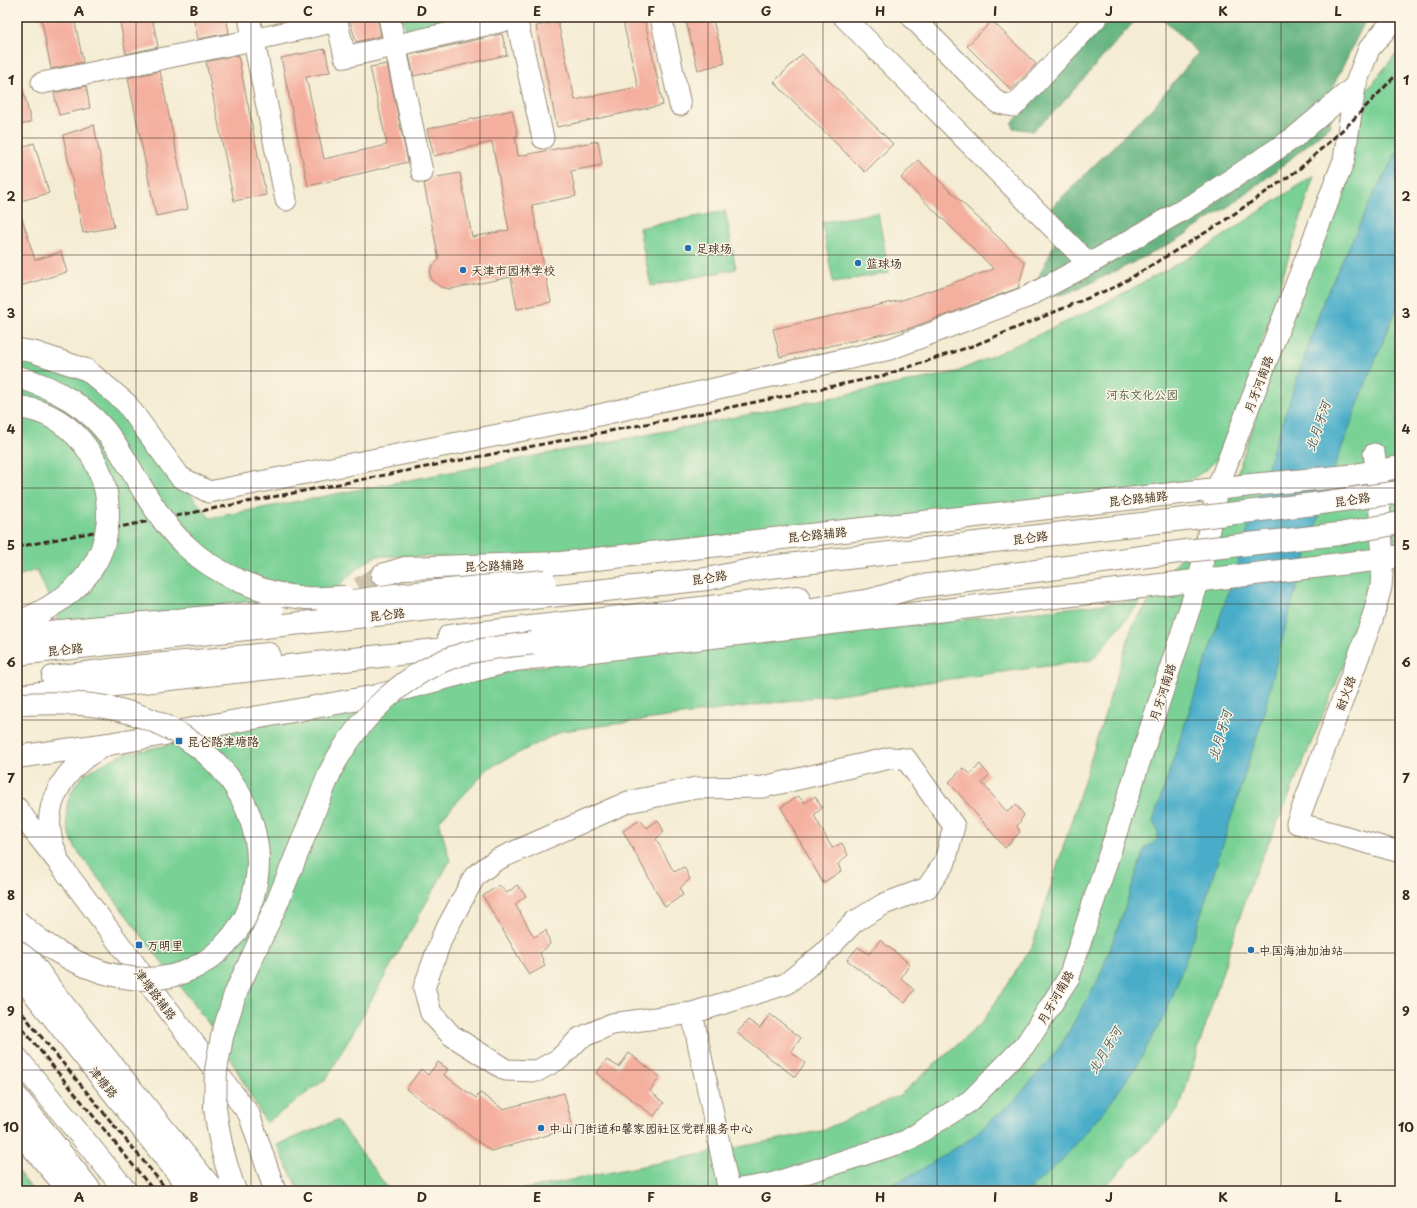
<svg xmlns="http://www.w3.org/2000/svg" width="1417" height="1208" viewBox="0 0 1417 1208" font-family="'Playpen Sans','LXGW WenKai TC',sans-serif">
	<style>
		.green { fill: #79d196; stroke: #5a7e5a }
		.forest { fill: #62b37f; stroke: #4e6e4e }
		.water { fill: #49adc9; stroke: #426c74 }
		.building { fill: #f4af9f }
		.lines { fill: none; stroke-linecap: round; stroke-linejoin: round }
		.major-tunnel { stroke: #cfc5af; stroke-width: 22; stroke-dasharray: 22 11; stroke-linecap: butt }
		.minor-casing { stroke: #988b78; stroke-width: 23 }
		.major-casing { stroke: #988b78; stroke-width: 24 }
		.highway-casing { stroke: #988b78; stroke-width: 24 }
		.minor { stroke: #fff; stroke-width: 21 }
		.major { stroke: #fff; stroke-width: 22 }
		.highway { stroke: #fff; stroke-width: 22 }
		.rail { stroke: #3b2a1e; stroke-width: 3; stroke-dasharray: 6 3; stroke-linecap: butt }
		.highway-bridge-casing { stroke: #988b78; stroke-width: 24; stroke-linecap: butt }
		.highway-bridge { stroke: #fff; stroke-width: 22 }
		.grid { fill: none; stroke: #3b2a1e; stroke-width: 1; stroke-opacity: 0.55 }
		.poi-dot { fill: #1f6fb2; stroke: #fcf5e5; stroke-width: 1.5 }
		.labels { text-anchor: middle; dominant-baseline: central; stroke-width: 3; stroke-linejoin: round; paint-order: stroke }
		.poi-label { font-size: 12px; fill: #3b2a1e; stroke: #fcf5e5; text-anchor: start }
		.street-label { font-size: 12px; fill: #3b2a1e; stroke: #fcf5e5 }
		.park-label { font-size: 12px; fill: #4e5c42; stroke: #fcf5e5 }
		.water-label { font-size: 13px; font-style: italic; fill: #40585a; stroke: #fcf5e5 }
		.neatline { fill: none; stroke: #3b2a1e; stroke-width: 1.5 }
		.grid-label { font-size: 13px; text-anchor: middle; font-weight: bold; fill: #3b2a1e }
	</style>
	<rect width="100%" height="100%" fill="#fcf5e5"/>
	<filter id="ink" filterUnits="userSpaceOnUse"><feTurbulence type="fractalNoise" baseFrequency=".025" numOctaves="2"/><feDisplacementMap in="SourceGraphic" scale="8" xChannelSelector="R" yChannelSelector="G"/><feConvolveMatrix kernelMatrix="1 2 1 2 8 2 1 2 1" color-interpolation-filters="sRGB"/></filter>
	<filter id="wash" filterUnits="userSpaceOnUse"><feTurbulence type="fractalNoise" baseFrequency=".012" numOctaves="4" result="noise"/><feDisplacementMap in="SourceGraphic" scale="16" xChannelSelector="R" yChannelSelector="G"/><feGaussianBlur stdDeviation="0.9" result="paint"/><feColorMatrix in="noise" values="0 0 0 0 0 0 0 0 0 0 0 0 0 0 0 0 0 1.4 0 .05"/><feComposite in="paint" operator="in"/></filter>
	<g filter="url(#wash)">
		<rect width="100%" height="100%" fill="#f4ecd3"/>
		<path class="green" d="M 403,17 L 493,17 L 407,37 Z
			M 1400,49 L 1400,531 L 1286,803 L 1251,882 L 1179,1109 L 1101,1191 L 515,1191 L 821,1131 L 900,1095 L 981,1024 L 1032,947 L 1133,624 L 1234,483 L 1362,96 Z
			M 1314,175 L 1230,446 L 1208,468 L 1178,489 L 508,558 L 376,556 L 355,570 L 338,587 L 260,603 L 60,623 L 37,570 L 17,576 L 17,353 L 91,383 L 112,399 L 210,518 L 682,428 L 957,372 L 1096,308 L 1201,251 Z
			M 725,211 L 736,269 L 651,286 L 639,228 Z
			M 878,213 L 889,273 L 833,282 L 822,222 Z
			M 1142,600 L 1092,660 L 562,731 L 489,768 L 439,821 L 450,861 L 327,1078 L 266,1123 L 218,1036 L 76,849 C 73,843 70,836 68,829 C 63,809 70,785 87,773 C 98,765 112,760 124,754 L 349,708 L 494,673 L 576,661 Z
			M 337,1120 L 390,1191 L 299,1191 L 277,1145 Z
			M 17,1170 L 33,1191 L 17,1191 Z"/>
		<path class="forest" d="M 1112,17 L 1138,17 L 1058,108 L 1033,131 L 1013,128 L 1012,123 Z
			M 1161,17 L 1367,17 L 1334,84 L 1330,126 L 1277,170 L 1229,206 L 1177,240 L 1126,266 L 1070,293 L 1028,300 L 1061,229 L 1047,212 L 1153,107 L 1198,53 Z"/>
		<path class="water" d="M 1400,146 L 1400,301 L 1369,375 L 1336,463 L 1290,609 L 1262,720 L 1194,936 L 1167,1011 L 1137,1065 L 1108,1106 L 1065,1157 L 1028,1191 L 876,1191 L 916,1173 L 967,1141 L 1015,1100 L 1060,1047 L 1099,978 L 1122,916 L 1145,848 L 1152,844 L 1158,838 L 1158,832 L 1153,821 L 1228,593 L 1272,453 L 1324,299 L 1376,190 Z"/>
		<g id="blocks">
			<path class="building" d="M 41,17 L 74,17 L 83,62 L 51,69 Z
				M 119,17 L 152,17 L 158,47 L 126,54 Z
				M 193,17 L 226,17 L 229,33 L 198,39 Z
				M 349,17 L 377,17 L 381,36 L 356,42 Z
				M 622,17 L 644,17 L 663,105 L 557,127 L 536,26 L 558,22 L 575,100 L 638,87 Z
				M 685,17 L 712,17 L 725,63 L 698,70 Z
				M 992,21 L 1036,64 L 1011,90 L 967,46 Z
				M 502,34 L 507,55 L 414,76 L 409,55 Z
				M 325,49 L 330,72 L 306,77 L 324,159 L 387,145 L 370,67 L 387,64 L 408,162 L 354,175 L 354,176 L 308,186 L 281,58 Z
				M 802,54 L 893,144 L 865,172 L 774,82 Z
				M 238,55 L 266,195 L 234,201 L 206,62 Z
				M 160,71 L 188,209 L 156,216 L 128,78 Z
				M 21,81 L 31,122 L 17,126 L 17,82 Z
				M 86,86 L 90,108 L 59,115 L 54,93 Z
				M 512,110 L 518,136 L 515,136 L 518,156 L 598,141 L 602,165 L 571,171 L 576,196 L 532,205 L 551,302 L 517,309 L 511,277 L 450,289 L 441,287 L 431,280 L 430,273 L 432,266 L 439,260 L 424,184 L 430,181 L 432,178 L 460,173 L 472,237 L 509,230 L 492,142 L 434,156 L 427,129 Z
				M 94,125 L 114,227 L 83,233 L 63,135 Z
				M 34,143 L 49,193 L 17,202 L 17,149 Z
				M 918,160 L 1025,263 L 1018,288 L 910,328 L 780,357 L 773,329 L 902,300 L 994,269 L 901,178 Z
				M 17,212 L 20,212 L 35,260 L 61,252 L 67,272 L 20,286 L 17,277 Z
				M 980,764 L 989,775 L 982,783 L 1007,812 L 1016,805 L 1024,815 L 1017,826 L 1020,832 L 1005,848 L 949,782 L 963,768 L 971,774 Z
				M 798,796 L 805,803 L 815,796 L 822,808 L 814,815 L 832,848 L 842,843 L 848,855 L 838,864 L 841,871 L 823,883 L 781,807 Z
				M 640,820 L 647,828 L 658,820 L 664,832 L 656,839 L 674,872 L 684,867 L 690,879 L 680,888 L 683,895 L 665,907 L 623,831 Z
				M 499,885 L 507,893 L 517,885 L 526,896 L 515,904 L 534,937 L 546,930 L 550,944 L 540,953 L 545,966 L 529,975 L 483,896 Z
				M 880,940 L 910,964 L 901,978 L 914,990 L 905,1003 L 847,960 L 858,947 L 869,954 Z
				M 770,1014 L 801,1038 L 791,1052 L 805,1063 L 795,1077 L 737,1033 L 748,1020 L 760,1028 Z
				M 629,1053 L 660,1077 L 650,1091 L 664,1103 L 654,1116 L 596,1073 L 607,1060 L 619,1067 Z
				M 438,1062 L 448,1069 L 444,1075 L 476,1098 L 480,1093 L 503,1109 L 564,1093 L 573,1128 L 491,1151 L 406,1089 L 421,1069 L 428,1075 Z"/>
		</g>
	</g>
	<g filter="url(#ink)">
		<use href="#blocks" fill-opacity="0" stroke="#988b78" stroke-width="1"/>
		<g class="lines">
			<path class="major-tunnel" d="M 331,605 L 382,575"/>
			<defs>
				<path id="minor" d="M 249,17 L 286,200
					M 336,17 L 345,57 L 520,17
					M 389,17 L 422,172
					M 516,17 L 543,138
					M 661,17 L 680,105
					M 912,17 L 998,103 L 1014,106 L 1097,17
					M 42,83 L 253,40 L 337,21
					M 1089,264 L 1200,200 L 1295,137 L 1355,86
					M 17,349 L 34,352 L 87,370 L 126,403 L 180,477 L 209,492 L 590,417 L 890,349 L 1027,297 L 1089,264 L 844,17
					M 1374,454 L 1377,470 L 1383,559 L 1381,587 L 1372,620 L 1297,823 L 1400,852
					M 17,808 L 33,830 L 63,868 L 179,1024 L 249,1114 L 275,1191
					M 57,855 C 35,807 65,765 108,744
					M 692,1013 L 612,1024 L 580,1038 L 559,1059 L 537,1071 L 506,1070 L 451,1035 L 431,1013 L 424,988 L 442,937 L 475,876 L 496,860 L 628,802 L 696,788 L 763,787 L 890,758 L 906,759 L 954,826 L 945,862 L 927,888 L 884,904 L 854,922 L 823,954 L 786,984 L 692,1013 L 729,1191
					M 17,1130 L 69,1191
					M 728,1191 L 771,1184 L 906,1141 L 970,1101 L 1026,1044 L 1069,977 L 1199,580 L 1217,489 L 1344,160 L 1355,86 L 1369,49 L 1396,17"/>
				<path id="major" d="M 382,575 L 405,568 L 561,563 L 1251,485 L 1348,476 L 1400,467
					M 17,757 L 109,744 L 376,696 L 514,660 L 1383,559 L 1400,556"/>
				<path id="highway" d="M 449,636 L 798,597
					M 513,644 L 755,618 L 871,600 L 915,587
					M 53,677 L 143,666 L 269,654
					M 20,696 L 41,693 L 473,646
					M 17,942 L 57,997 L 214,1191
					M 17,972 L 192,1191
					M 17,1058 L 126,1191
					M 17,1097 L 91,1191
					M 215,1107 C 219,1139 224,1161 235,1191"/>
			</defs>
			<use href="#minor" class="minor-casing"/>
			<use href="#major" class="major-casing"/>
			<use href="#highway" class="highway-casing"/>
			<use href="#minor" class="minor"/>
			<use href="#major" class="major"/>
			<use href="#highway" class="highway"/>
			<path class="rail" d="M 17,547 L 707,412 L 882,376 L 975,345 L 1117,286 L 1218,225 L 1298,170 L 1350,123 L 1400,71
				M 17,1006 L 34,1028 L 168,1191
				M 17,1022 L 154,1191"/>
			<defs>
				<path id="highway-bridge" d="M 17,377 C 55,387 91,408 113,441 C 129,463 140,488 156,510 C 164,522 174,535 185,545 C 216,575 262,594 305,598 C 318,599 331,597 344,597
					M 17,407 C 94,414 135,512 88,574 C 70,597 44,612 17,623
					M 915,587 L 1186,551 L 1339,534 L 1400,523
					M 327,605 L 395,595 L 545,581
					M 17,635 L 273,611
					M 17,654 L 707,579 L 761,568 L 1314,504 L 1400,492
					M 17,704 C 42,703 67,702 92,705 C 166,714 238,758 255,835 C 261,860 258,884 249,908 C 247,913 245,919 242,923 C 185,1012 82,982 17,921
					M 215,1107 L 216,1070 L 222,1037 L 235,994 L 275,908 L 331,770 C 358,718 406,670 463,654 C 484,648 511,646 533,643"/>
			</defs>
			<use href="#highway-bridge" class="highway-bridge-casing"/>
			<use href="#highway-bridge" class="highway-bridge"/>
		</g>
	</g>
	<path class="grid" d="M 136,17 L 136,1191M 251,17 L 251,1191M 365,17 L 365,1191M 480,17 L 480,1191M 594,17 L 594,1191M 708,17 L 708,1191M 823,17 L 823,1191M 937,17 L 937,1191M 1052,17 L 1052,1191M 1166,17 L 1166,1191M 1281,17 L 1281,1191M 17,138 L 1400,138M 17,255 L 1400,255M 17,371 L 1400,371M 17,488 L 1400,488M 17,604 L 1400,604M 17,720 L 1400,720M 17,837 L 1400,837M 17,953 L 1400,953M 17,1070 L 1400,1070"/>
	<g class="poi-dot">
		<circle cx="688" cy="248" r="4"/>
		<circle cx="858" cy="263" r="4"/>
		<circle cx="463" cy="270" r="4"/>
		<rect x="175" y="737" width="8" height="8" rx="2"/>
		<rect x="135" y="941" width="8" height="8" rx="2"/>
		<circle cx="1251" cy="950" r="4"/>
		<circle cx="541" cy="1128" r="4"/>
	</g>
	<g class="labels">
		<g class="poi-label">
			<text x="696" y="248">足球场</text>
			<text x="866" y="263">篮球场</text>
			<text x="471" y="270">天津市园林学校</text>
			<text x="187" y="741">昆仑路津塘路</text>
			<text x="147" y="945">万明里</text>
			<text x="1259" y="950">中国海油加油站</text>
			<text x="549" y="1128">中山门街道和馨家园社区党群服务中心</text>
		</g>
		<g class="street-label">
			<text transform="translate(1258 384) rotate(-69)">月牙河南路</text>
			<text transform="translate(1138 498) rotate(-6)">昆仑路辅路</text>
			<text transform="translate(1352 499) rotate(-8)">昆仑路</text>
			<text transform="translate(817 534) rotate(-6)">昆仑路辅路</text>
			<text transform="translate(1030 537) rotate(-7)">昆仑路</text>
			<text transform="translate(494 565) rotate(-2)">昆仑路辅路</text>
			<text transform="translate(709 577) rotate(-9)">昆仑路</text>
			<text transform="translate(387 614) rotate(-6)">昆仑路</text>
			<text transform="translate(65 649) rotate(-6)">昆仑路</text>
			<text transform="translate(1162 692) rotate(-72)">月牙河南路</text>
			<text transform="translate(1345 693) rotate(-70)">耐火路</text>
			<text transform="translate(156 994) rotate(53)">津塘路辅路</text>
			<text transform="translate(1055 997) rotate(-60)">月牙河南路</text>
			<text transform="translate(104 1082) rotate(51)">津塘路</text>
		</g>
		<g class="park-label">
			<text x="1142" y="394">河东文化公园</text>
		</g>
		<g class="water-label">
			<text transform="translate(1317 426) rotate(-71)">北月牙河</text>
			<text transform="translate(1219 735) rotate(-73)">北月牙河</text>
			<text transform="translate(1104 1050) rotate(-59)">北月牙河</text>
		</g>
	</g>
	<rect width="1417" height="1208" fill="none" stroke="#fcf5e5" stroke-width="44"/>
	<rect x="22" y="22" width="1373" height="1164" class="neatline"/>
	<g class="grid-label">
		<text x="79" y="16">A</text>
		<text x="194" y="16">B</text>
		<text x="308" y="16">C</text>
		<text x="422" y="16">D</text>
		<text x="537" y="16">E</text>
		<text x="651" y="16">F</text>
		<text x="766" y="16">G</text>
		<text x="880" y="16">H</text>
		<text x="995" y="16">I</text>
		<text x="1109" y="16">J</text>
		<text x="1223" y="16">K</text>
		<text x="1338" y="16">L</text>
		<text x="11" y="85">1</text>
		<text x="1406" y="85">1</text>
		<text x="11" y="201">2</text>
		<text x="1406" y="201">2</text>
		<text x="11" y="318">3</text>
		<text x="1406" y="318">3</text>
		<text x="11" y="434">4</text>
		<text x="1406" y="434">4</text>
		<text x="11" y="550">5</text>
		<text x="1406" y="550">5</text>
		<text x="11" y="667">6</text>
		<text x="1406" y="667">6</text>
		<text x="11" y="783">7</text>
		<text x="1406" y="783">7</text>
		<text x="11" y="900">8</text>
		<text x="1406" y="900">8</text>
		<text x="11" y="1016">9</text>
		<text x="1406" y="1016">9</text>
		<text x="11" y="1132">10</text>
		<text x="1406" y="1132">10</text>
		<text x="79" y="1202">A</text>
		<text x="194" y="1202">B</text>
		<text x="308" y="1202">C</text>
		<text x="422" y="1202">D</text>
		<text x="537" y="1202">E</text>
		<text x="651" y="1202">F</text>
		<text x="766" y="1202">G</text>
		<text x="880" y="1202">H</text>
		<text x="995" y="1202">I</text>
		<text x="1109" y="1202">J</text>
		<text x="1223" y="1202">K</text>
		<text x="1338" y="1202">L</text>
	</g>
</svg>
